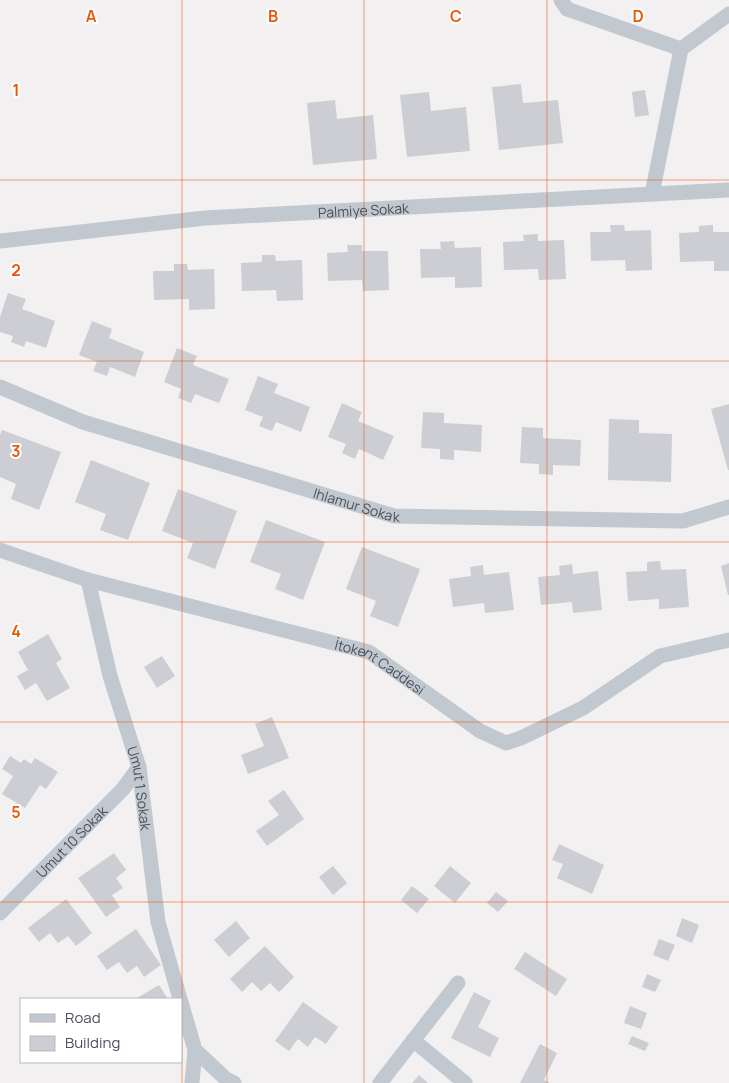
<svg xmlns="http://www.w3.org/2000/svg" width="729" height="1083" viewBox="0 0 729 1083" font-family="Manrope,sans-serif">
	<style>
		.building { fill: #cdced4 }
		.lines { fill: none; stroke-linecap: round; stroke-linejoin: round }
		.street { stroke: #c1c8d0; stroke-width: 15 }
		.grid { fill: none; stroke: #e8590c; stroke-width: 1; stroke-opacity: 0.55 }
		.labels { text-anchor: middle; dominant-baseline: central; stroke-width: 4; stroke-linejoin: round; paint-order: stroke }
		.street-label { font-size: 14px; fill: #49505b; stroke: #fff }
		.grid-label { font-size: 16px; text-anchor: middle; font-weight: bold; fill: #e8590c; stroke: #fff; stroke-width: 4; stroke-linejoin: round; paint-order: stroke }
	</style>
	<rect width="100%" height="100%" fill="#f2f0f0"/>
	<path class="building" d="M 521,84 L 523,103 L 558,100 L 563,143 L 499,150 L 492,87 Z
		M 645,90 L 649,115 L 635,117 L 632,92 Z
		M 429,92 L 431,111 L 466,107 L 470,151 L 407,157 L 400,95 Z
		M 335,100 L 337,119 L 373,115 L 377,159 L 313,165 L 307,103 Z
		M 610,225 L 624,225 L 625,231 L 651,230 L 652,270 L 626,271 L 625,260 L 591,261 L 590,232 L 611,232 Z
		M 713,225 L 713,232 L 729,232 L 729,271 L 714,271 L 714,261 L 680,262 L 679,233 L 699,232 L 699,226 Z
		M 538,234 L 538,241 L 564,240 L 566,279 L 539,280 L 538,269 L 504,270 L 503,242 L 524,241 L 523,235 Z
		M 454,241 L 455,248 L 481,247 L 482,287 L 455,288 L 455,277 L 421,278 L 420,249 L 441,249 L 440,242 Z
		M 347,245 L 362,245 L 362,251 L 388,251 L 389,290 L 363,291 L 362,280 L 328,281 L 327,253 L 348,252 Z
		M 262,255 L 275,255 L 276,261 L 302,260 L 303,300 L 277,301 L 276,290 L 242,291 L 241,263 L 262,262 Z
		M 174,264 L 187,264 L 188,270 L 214,269 L 215,309 L 189,310 L 189,299 L 154,300 L 153,271 L 174,271 Z
		M 8,293 L 26,299 L 22,309 L 55,321 L 46,348 L 26,341 L 24,347 L 11,342 L 13,336 L 0,332 L 0,317 Z
		M 92,321 L 112,329 L 109,338 L 144,352 L 135,377 L 110,367 L 107,376 L 93,371 L 97,362 L 79,355 Z
		M 177,348 L 197,356 L 193,365 L 229,379 L 219,403 L 195,394 L 191,403 L 178,398 L 181,389 L 164,382 Z
		M 258,376 L 278,384 L 274,393 L 310,407 L 301,432 L 276,422 L 272,431 L 259,426 L 263,417 L 245,410 Z
		M 342,403 L 362,412 L 358,421 L 394,436 L 383,460 L 359,449 L 355,459 L 342,453 L 346,444 L 328,437 Z
		M 729,404 L 729,470 L 728,470 L 711,409 Z
		M 423,412 L 444,413 L 444,423 L 482,425 L 481,452 L 454,450 L 454,460 L 440,459 L 440,449 L 421,448 Z
		M 609,419 L 639,420 L 639,433 L 672,434 L 671,482 L 608,480 Z
		M 522,427 L 543,428 L 543,438 L 581,440 L 580,466 L 553,465 L 553,475 L 539,474 L 539,464 L 520,463 Z
		M 2,430 L 61,452 L 39,510 L 11,499 L 16,484 L 0,477 L 0,435 Z
		M 91,460 L 150,483 L 128,540 L 100,530 L 106,514 L 75,502 Z
		M 178,489 L 237,511 L 215,569 L 187,558 L 193,543 L 162,531 Z
		M 266,520 L 325,542 L 303,600 L 275,589 L 281,574 L 250,562 Z
		M 362,547 L 420,569 L 398,627 L 370,616 L 376,601 L 346,589 Z
		M 660,561 L 661,570 L 686,569 L 689,607 L 659,609 L 659,599 L 628,601 L 626,572 L 647,571 L 647,562 Z
		M 729,563 L 729,595 L 728,595 L 721,566 Z
		M 572,564 L 573,574 L 598,571 L 602,610 L 573,613 L 572,602 L 541,605 L 538,577 L 560,575 L 559,566 Z
		M 483,565 L 484,575 L 509,572 L 514,610 L 485,613 L 484,603 L 453,607 L 449,579 L 471,576 L 470,567 Z
		M 48,634 L 62,659 L 56,663 L 70,688 L 47,701 L 36,683 L 25,690 L 17,676 L 28,670 L 18,652 Z
		M 162,656 L 175,676 L 157,688 L 144,667 Z
		M 272,717 L 289,758 L 248,774 L 241,755 L 264,746 L 255,724 Z
		M 10,756 L 21,763 L 24,759 L 31,764 L 35,758 L 58,772 L 46,789 L 40,785 L 25,808 L 2,794 L 13,776 L 2,769 Z
		M 284,790 L 304,819 L 267,846 L 256,831 L 279,815 L 268,801 Z
		M 559,844 L 604,865 L 592,894 L 557,878 L 563,864 L 552,860 Z
		M 114,853 L 126,870 L 116,878 L 123,888 L 112,895 L 120,907 L 106,917 L 78,878 Z
		M 333,866 L 347,883 L 333,895 L 319,877 Z
		M 450,866 L 471,883 L 455,903 L 434,886 Z
		M 412,886 L 429,899 L 417,913 L 401,900 Z
		M 496,892 L 508,901 L 498,912 L 487,903 Z
		M 66,899 L 92,933 L 76,946 L 68,936 L 58,943 L 50,933 L 39,942 L 28,928 Z
		M 682,918 L 699,925 L 692,943 L 676,936 Z
		M 236,921 L 250,938 L 229,957 L 214,940 Z
		M 136,929 L 161,965 L 144,977 L 137,966 L 127,973 L 119,962 L 107,970 L 97,956 Z
		M 659,939 L 675,945 L 668,961 L 653,955 Z
		M 265,946 L 294,977 L 279,992 L 270,983 L 261,991 L 252,982 L 242,992 L 230,979 Z
		M 525,952 L 567,979 L 556,996 L 514,969 Z
		M 647,974 L 661,980 L 655,992 L 642,987 Z
		M 159,985 L 168,999 L 135,999 Z
		M 474,992 L 491,1001 L 478,1027 L 499,1038 L 490,1057 L 451,1038 Z
		M 303,1002 L 338,1027 L 326,1044 L 315,1037 L 308,1047 L 298,1039 L 289,1051 L 275,1041 Z
		M 630,1006 L 647,1013 L 641,1029 L 624,1023 Z
		M 632,1036 L 649,1043 L 645,1051 L 628,1044 Z
		M 540,1044 L 557,1053 L 544,1080 L 550,1083 L 520,1083 Z
		M 419,1075 L 428,1083 L 412,1083 Z"/>
	<g class="lines">
		<g class="street">
			<path d="M 561,0 L 567,9 L 681,49"/>
			<path d="M 681,49 L 729,14"/>
			<path d="M 652,194 L 681,49"/>
			<path id="s1" d="M 0,241 L 205,218 L 729,190"/>
			<path id="s2" d="M 0,387 L 83,422 L 394,516 L 683,521 L 729,507"/>
			<path id="s3" d="M 0,550 L 88,580 L 369,652 L 480,731 L 506,743 L 521,738 L 583,708 L 660,656 L 729,640"/>
			<path id="s4" d="M 88,580 L 110,676 L 139,767 L 158,922 L 180,999"/>
			<path id="s5" d="M 0,913 L 123,789 L 139,767"/>
			<path d="M 181,1002 L 195,1050 L 226,1079 L 234,1083"/>
			<path d="M 413,1040 L 465,1083"/>
			<path d="M 192,1083 L 195,1050"/>
			<path d="M 380,1083 L 458,983"/>
		</g>
	</g>
	<path class="grid" d="M 182,0 L 182,1083M 364,0 L 364,1083M 547,0 L 547,1083M 0,180 L 729,180M 0,361 L 729,361M 0,542 L 729,542M 0,722 L 729,722M 0,902 L 729,902"/>
	<g class="labels">
		<g class="street-label">
			<text stroke="none"><textPath href="#s1" startOffset="365">Palmiye Sokak</textPath></text>
			<text stroke="none"><textPath href="#s2" startOffset="376">Ihlamur Sokak</textPath></text>
			<text stroke="none"><textPath href="#s3" startOffset="399">İtokent Caddesi</textPath></text>
			<text stroke="none"><textPath href="#s4" startOffset="215">Umut 1 Sokak</textPath></text>
			<text stroke="none"><textPath href="#s5" startOffset="101">Umut 10 Sokak</textPath></text>
		</g>
	</g>
	<g class="grid-label">
		<text x="91" y="22">A</text>
		<text x="273" y="22">B</text>
		<text x="456" y="22">C</text>
		<text x="638" y="22">D</text>
		<text x="16" y="96">1</text>
		<text x="16" y="276">2</text>
		<text x="16" y="457">3</text>
		<text x="16" y="637">4</text>
		<text x="16" y="818">5</text>
	</g>
	<rect x="20" y="998" width="162" height="65" fill="#ffffff" stroke="#b6b9bd"/>
	<rect x="30" y="1014" width="25" height="8" fill="#c1c8d0" stroke="#b6b9bd"/>
	<text x="65" y="1023" font-size="15" fill="#49505b">Road</text>
	<rect x="30" y="1036" width="25" height="15" fill="#cdced4" stroke="#b6b9bd"/>
	<text x="65" y="1048" font-size="15" fill="#49505b">Building</text>
</svg>
